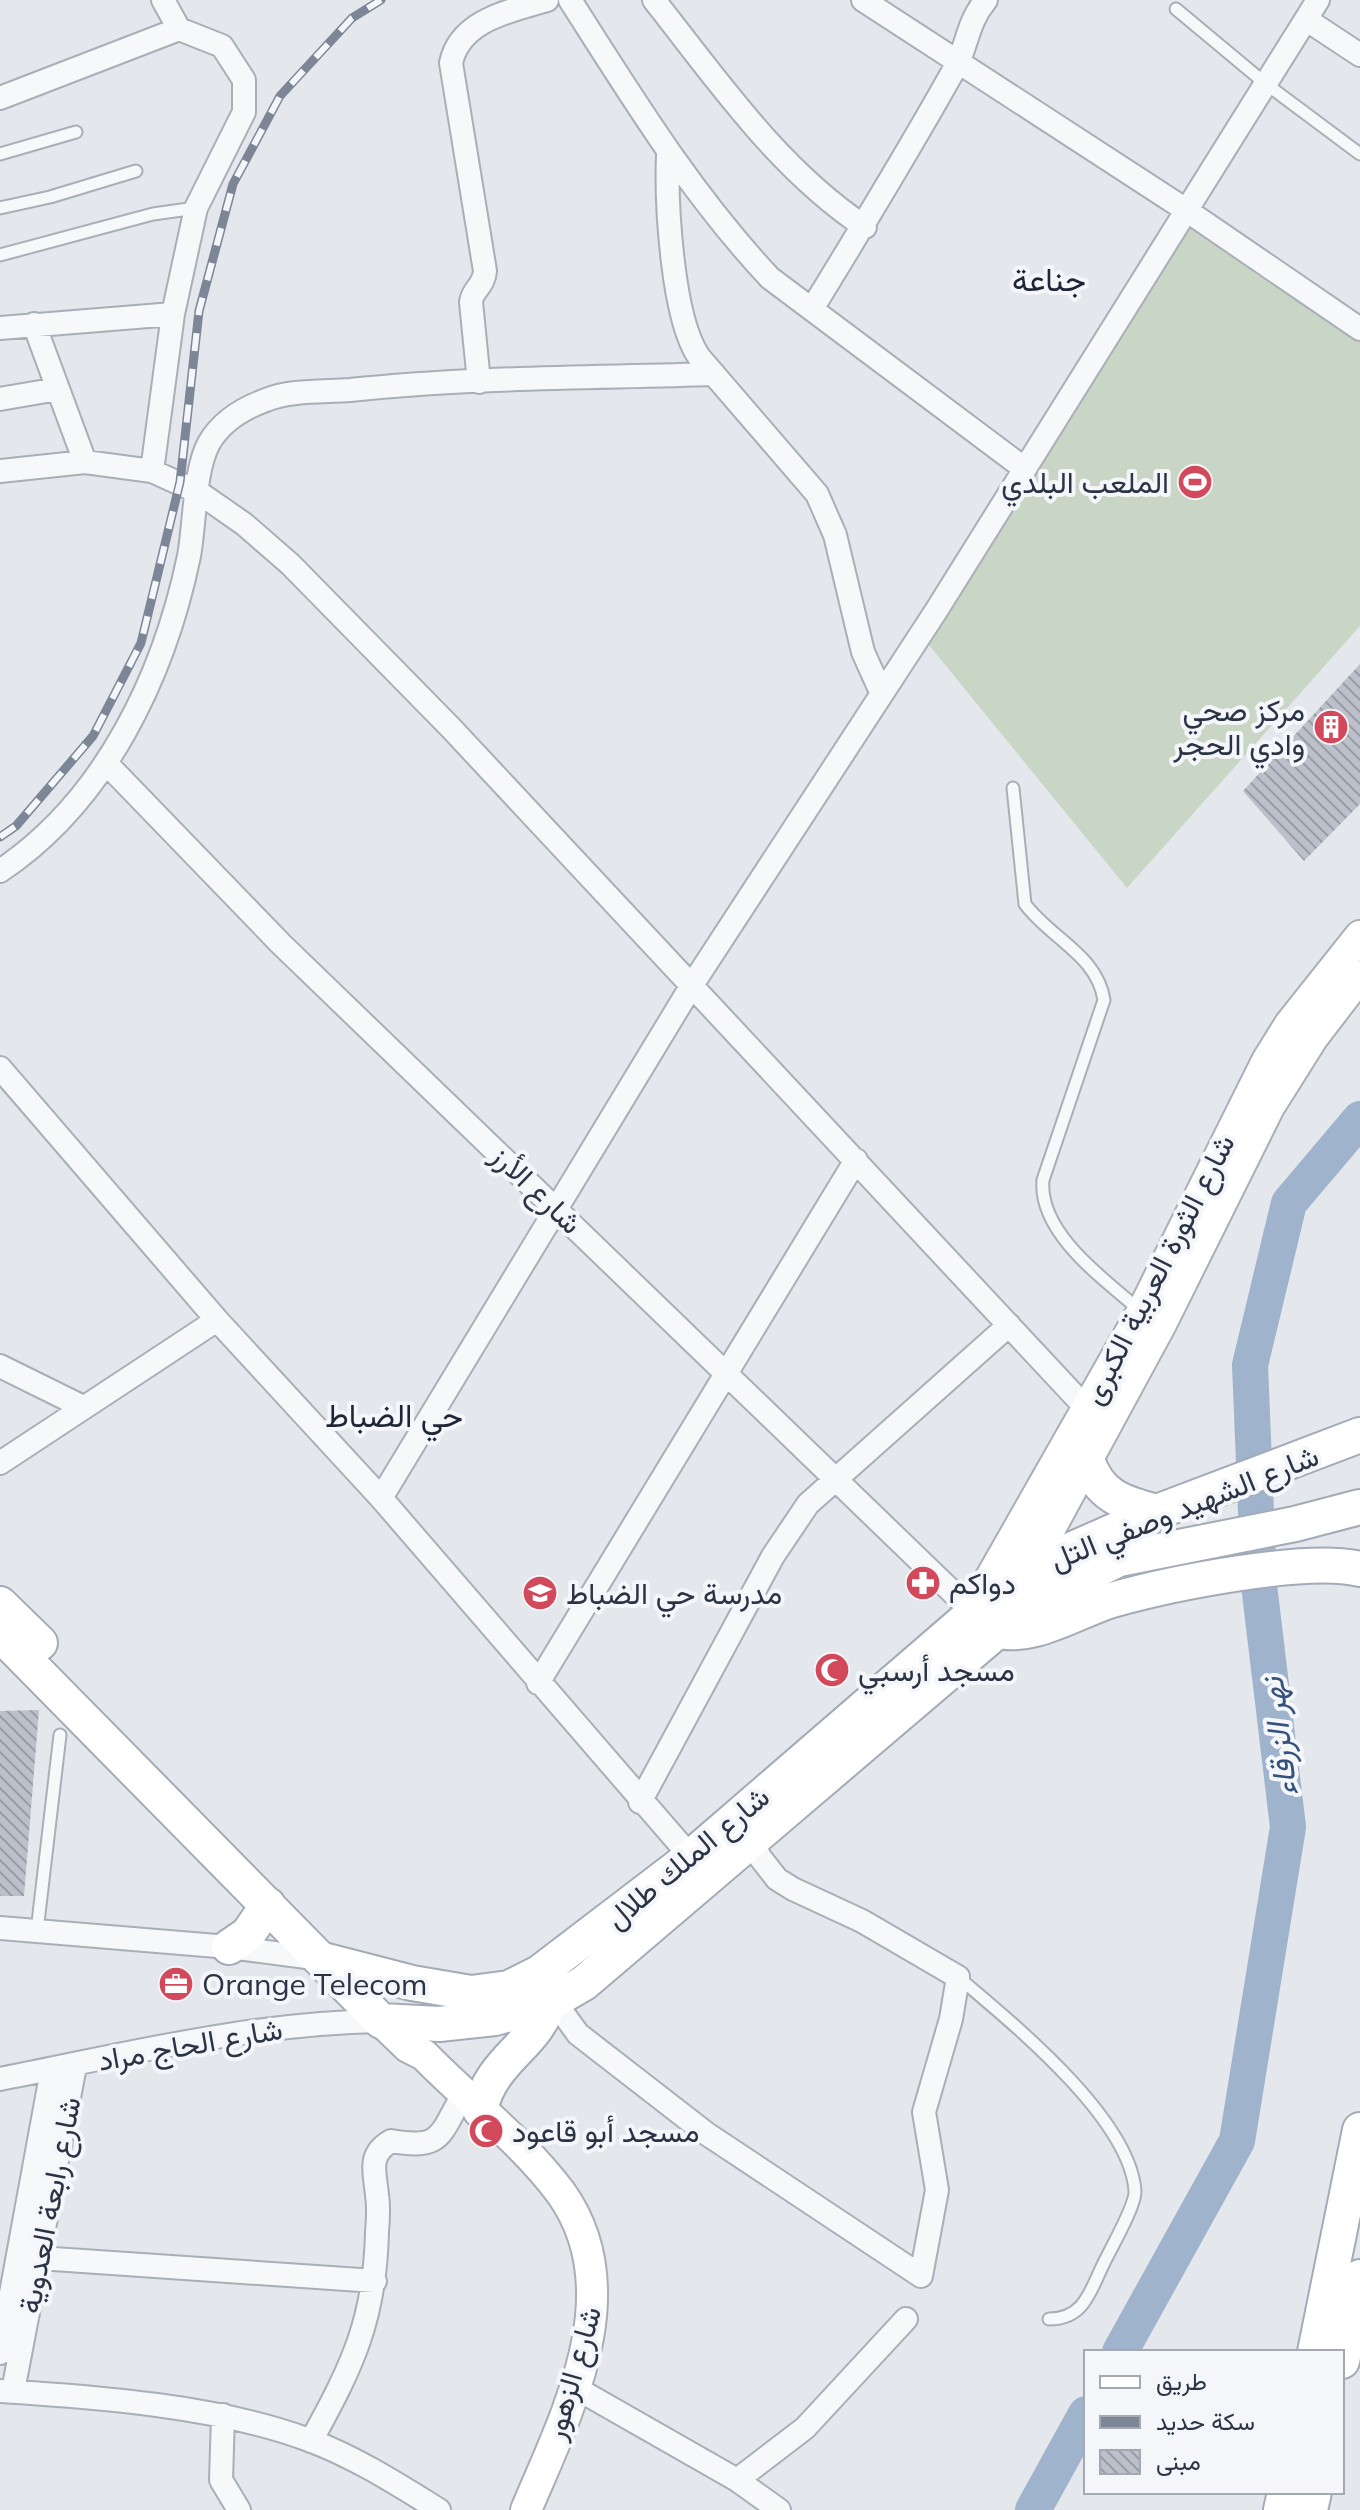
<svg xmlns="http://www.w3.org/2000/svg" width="1360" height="2510" viewBox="0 0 1360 2510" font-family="Mulish,Vazirmatn,sans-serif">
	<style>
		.pitch { fill: #c9d6c5 }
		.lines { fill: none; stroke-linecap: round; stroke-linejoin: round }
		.river { stroke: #9fb4cc; stroke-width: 36 }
		.building { fill: url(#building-back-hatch) }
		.service-casing { stroke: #a9aeb7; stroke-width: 15 }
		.minor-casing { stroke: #a9aeb7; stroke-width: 26 }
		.secondary-casing { stroke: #a9aeb7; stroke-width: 34 }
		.primary-casing { stroke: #a3abb8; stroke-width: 38 }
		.service { stroke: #f7f8fa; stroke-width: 11 }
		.minor { stroke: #f7f8fa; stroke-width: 22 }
		.secondary { stroke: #fff; stroke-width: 30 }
		.primary { stroke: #fff; stroke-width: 34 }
		.rail-casing { stroke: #7d8696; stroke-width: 9 }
		.rail { stroke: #f4f6f9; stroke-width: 6; stroke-dasharray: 18; stroke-linecap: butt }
		.labels { text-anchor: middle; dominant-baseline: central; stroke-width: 8; stroke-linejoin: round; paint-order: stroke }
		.poi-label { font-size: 30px; fill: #2b3445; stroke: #f4f6f9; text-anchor: start }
		.street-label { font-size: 30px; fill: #2b3445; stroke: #f4f6f9 }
		.neighbourhood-label { font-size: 32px; fill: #1d2536; stroke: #f4f6f9 }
		.water-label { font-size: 32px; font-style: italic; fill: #34527a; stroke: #f4f6f9 }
	</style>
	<defs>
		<pattern id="building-back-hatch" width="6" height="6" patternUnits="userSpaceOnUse" patternTransform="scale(2)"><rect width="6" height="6" fill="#bbc0ca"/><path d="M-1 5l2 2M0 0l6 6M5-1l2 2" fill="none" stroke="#989da6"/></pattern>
	</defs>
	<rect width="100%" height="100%" fill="#e4e7ec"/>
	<path class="pitch" d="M 1188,223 L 1360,338 L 1360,626 L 1127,888 L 929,645 Z"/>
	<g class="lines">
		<path class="river" d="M 1120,2352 L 1237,2141 L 1288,1827 L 1259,1585 L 1250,1365 L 1289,1203 L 1360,1119
			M 1033,2510 L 1086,2414"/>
	</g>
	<path class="building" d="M 1360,664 L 1360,804 L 1304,861 L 1243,791 Z
		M 39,1710 L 24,1896 L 0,1896 L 0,1711 Z"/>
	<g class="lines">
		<defs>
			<path id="service" d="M 1176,9 L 1266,84 L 1360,154
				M 0,154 L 76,132
				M 0,208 L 50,197 L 136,171
				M 0,255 L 153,214 L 196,208
				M 1013,788 L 1025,904 C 1051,939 1097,955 1104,1000 L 1043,1180 C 1038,1233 1105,1280 1142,1312
				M 37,1931 L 60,1735
				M 958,1977 C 1011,2022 1130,2118 1135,2191 C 1136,2206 1108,2253 1101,2269 C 1089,2295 1082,2319 1049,2319"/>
			<path id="minor" d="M 570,0 C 632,97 691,194 770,278 L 1025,469
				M 654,0 C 718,81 778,169 865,227
				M 863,0 L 1186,210 L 1360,329
				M 1307,20 L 1360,55
				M 0,98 L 179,29
				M 668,155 C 666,203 672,318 699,357 L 817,494 L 835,535 L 863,652 L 881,692
				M 812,309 C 861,229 910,149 956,66 C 968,44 967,23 986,0
				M 34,324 L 85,462
				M 0,328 L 173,314
				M 479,382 L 471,302 C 472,290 484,286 485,271 L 451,63 C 460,20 510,11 547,0
				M 0,399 L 58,389
				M 0,471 L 85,462 L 152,471 L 198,492 L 244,524 L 290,564 L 451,728 L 1086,1408
				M 152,471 L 173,314 L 196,208 L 244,112 L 244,80 L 222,46 L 179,29 L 163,0
				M 106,763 L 281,944 L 972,1611
				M 0,871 C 105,801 164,676 189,556 C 195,524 194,470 209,443 C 221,422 244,408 266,400 C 290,390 324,392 350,390 C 470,377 593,378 714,374
				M 0,1068 L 217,1320 L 381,1498 L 691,1857
				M 0,1366 L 81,1406
				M 0,1463 L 217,1320
				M 381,1498 L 692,985 L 936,611 L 1318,0
				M 538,1683 L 856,1160
				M 640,1802 L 773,1556 L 808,1504 L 1009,1325
				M 0,1928 L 229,1947 L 321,1959
				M 554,2001 L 578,2034 L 707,2134 L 921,2276 L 937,2190 L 924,2112 L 951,2019 L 958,1977 L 862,1921 L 793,1889 L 777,1879 L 759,1856 L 754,1841
				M 0,2079 C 126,2054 252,2023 381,2021
				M 39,2258 L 375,2281
				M 0,2353 L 52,2070
				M 574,2387 L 737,2480 L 779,2510
				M 0,2391 C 96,2397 219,2406 309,2440 C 355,2457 397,2484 439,2510
				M 13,2391 L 75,2066
				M 223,2415 L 221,2480 L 239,2510
				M 311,2441 C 353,2365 375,2319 377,2232 C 378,2220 379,2207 377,2195 C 375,2172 367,2155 391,2141 C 443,2150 439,2135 463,2095
				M 737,2480 L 805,2428 L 906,2319"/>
			<path id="secondary" d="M 1020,1584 L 1161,1324 L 1269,1107 L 1313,1037 L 1360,976
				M 973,1609 L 1142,1312 L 1267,1061 L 1290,1024 L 1360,936
				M 381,2021 L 408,2047 L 424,2055 C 468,2100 523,2142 561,2193 C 631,2291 567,2413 526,2510"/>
			<path id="primary" d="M 1087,1460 C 1099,1496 1122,1503 1157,1512
				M 0,1604 L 40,1643
				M 995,1630 C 1032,1641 1076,1611 1112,1600 C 1168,1584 1305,1556 1360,1569
				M 0,1634 L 381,2021 L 439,2024 L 495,2018 L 548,2004 L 584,1983 L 1030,1603 L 1119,1559 L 1295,1524 L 1360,1507
				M 229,1947 L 248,1934 L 268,1905
				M 323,1960 L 412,1983 L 471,1993 L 509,1988 L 539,1973 L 691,1857 L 999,1591 L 1066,1552 L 1157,1512 L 1360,1435
				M 480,2110 C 491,2059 536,2046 548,2004
				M 1315,2352 L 1360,2130
				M 1342,2361 L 1360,2277
				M 1281,2510 L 1285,2492
				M 1310,2510 L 1314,2492"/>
		</defs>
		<use href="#service" class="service-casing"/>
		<use href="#minor" class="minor-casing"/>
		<use href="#secondary" class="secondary-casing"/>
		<use href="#primary" class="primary-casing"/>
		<use href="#service" class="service"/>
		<use href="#minor" class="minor"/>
		<use href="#secondary" class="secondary"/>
		<use href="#primary" class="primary"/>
		<defs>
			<path id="rail" d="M 0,837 L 16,826 L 93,736 L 141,643 L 180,482 L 199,311 L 233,184 L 280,96 L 352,18 L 381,0"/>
		</defs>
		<use href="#rail" class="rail-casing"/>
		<use href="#rail" class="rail"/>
	</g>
	<defs>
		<symbol id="stadium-disc" viewBox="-11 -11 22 22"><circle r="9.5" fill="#d1495b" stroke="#f4f6f9"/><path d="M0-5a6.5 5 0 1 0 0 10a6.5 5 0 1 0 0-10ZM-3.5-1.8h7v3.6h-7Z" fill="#fff"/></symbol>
		<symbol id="building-disc" viewBox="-11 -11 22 22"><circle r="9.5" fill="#d1495b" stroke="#f4f6f9"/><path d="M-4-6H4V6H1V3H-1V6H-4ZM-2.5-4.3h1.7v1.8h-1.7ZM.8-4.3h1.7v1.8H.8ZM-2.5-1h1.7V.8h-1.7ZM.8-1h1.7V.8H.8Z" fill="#fff"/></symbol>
		<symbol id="pharmacy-disc" viewBox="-11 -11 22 22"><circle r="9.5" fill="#d1495b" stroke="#f4f6f9"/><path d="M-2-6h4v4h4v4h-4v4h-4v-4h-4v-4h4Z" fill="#fff"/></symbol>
		<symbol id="school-disc" viewBox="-11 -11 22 22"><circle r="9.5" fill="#d1495b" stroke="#f4f6f9"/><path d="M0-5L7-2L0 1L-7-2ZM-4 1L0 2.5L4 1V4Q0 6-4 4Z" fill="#fff"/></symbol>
		<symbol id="mosque-disc" viewBox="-11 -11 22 22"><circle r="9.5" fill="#d1495b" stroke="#f4f6f9"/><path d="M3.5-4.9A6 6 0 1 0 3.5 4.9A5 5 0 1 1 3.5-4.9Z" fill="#fff"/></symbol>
		<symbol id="office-disc" viewBox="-11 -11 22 22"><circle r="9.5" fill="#d1495b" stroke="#f4f6f9"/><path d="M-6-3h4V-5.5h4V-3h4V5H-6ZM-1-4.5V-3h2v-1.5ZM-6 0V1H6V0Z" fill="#fff"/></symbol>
	</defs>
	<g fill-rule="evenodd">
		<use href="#stadium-disc" x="1175" y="462" width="40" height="40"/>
		<use href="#building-disc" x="1311" y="707" width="40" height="40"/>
		<use href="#pharmacy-disc" x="903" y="1563" width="40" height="40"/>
		<use href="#school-disc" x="520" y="1573" width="40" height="40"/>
		<use href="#mosque-disc" x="812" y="1650" width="40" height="40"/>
		<use href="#office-disc" x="156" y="1964" width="40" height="40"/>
		<use href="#mosque-disc" x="466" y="2111" width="40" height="40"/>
	</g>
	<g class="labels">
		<g class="poi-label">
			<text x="1169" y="482" text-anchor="end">الملعب البلدي</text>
			<text x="1305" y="710" text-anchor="end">مركز صحي<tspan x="1305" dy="34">وادي الحجر</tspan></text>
			<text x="949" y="1583">دواكم</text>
			<text x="566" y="1593">مدرسة حي الضباط</text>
			<text x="858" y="1670">مسجد أرسبي</text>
			<text x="202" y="1984">Orange Telecom</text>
			<text x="512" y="2131">مسجد أبو قاعود</text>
		</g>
		<g class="street-label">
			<text transform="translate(537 1189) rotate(44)">شارع الأرز</text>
			<text transform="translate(1158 1269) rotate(-63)">شارع الثورة العربية الكبرى</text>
			<text transform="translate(1184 1507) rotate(-22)">شارع الشهيد وصفي التل</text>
			<text transform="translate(687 1857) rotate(-40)">شارع الملك طلال</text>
			<text transform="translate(190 2044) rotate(-10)">شارع الحاج مراد</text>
			<text transform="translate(49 2205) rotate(-79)">شارع رابعة العدوية</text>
			<text transform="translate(572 2373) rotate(-74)">شارع الزهور</text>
		</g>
		<g class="neighbourhood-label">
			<text x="1049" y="279">جناعة</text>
			<text x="394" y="1415">حي الضباط</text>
		</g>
		<g class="water-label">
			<text transform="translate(1278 1737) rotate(-97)">نهر الزرقاء</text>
		</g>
	</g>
	<rect x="1084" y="2350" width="260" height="144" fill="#f4f6f9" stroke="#a4a8b1" stroke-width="2"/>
	<rect x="1100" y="2376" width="40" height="12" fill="#ffffff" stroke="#a4a8b1" stroke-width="2"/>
	<text x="1156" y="2390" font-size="24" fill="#2b3445">طريق</text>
	<rect x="1100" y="2416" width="40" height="12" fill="#7d8696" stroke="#a4a8b1" stroke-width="2"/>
	<text x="1156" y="2430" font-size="24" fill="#2b3445">سكة حديد</text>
	<rect x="1100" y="2450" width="40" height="24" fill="url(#building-back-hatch)" stroke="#a4a8b1" stroke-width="2"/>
	<text x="1156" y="2470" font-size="24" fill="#2b3445">مبنى</text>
</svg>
